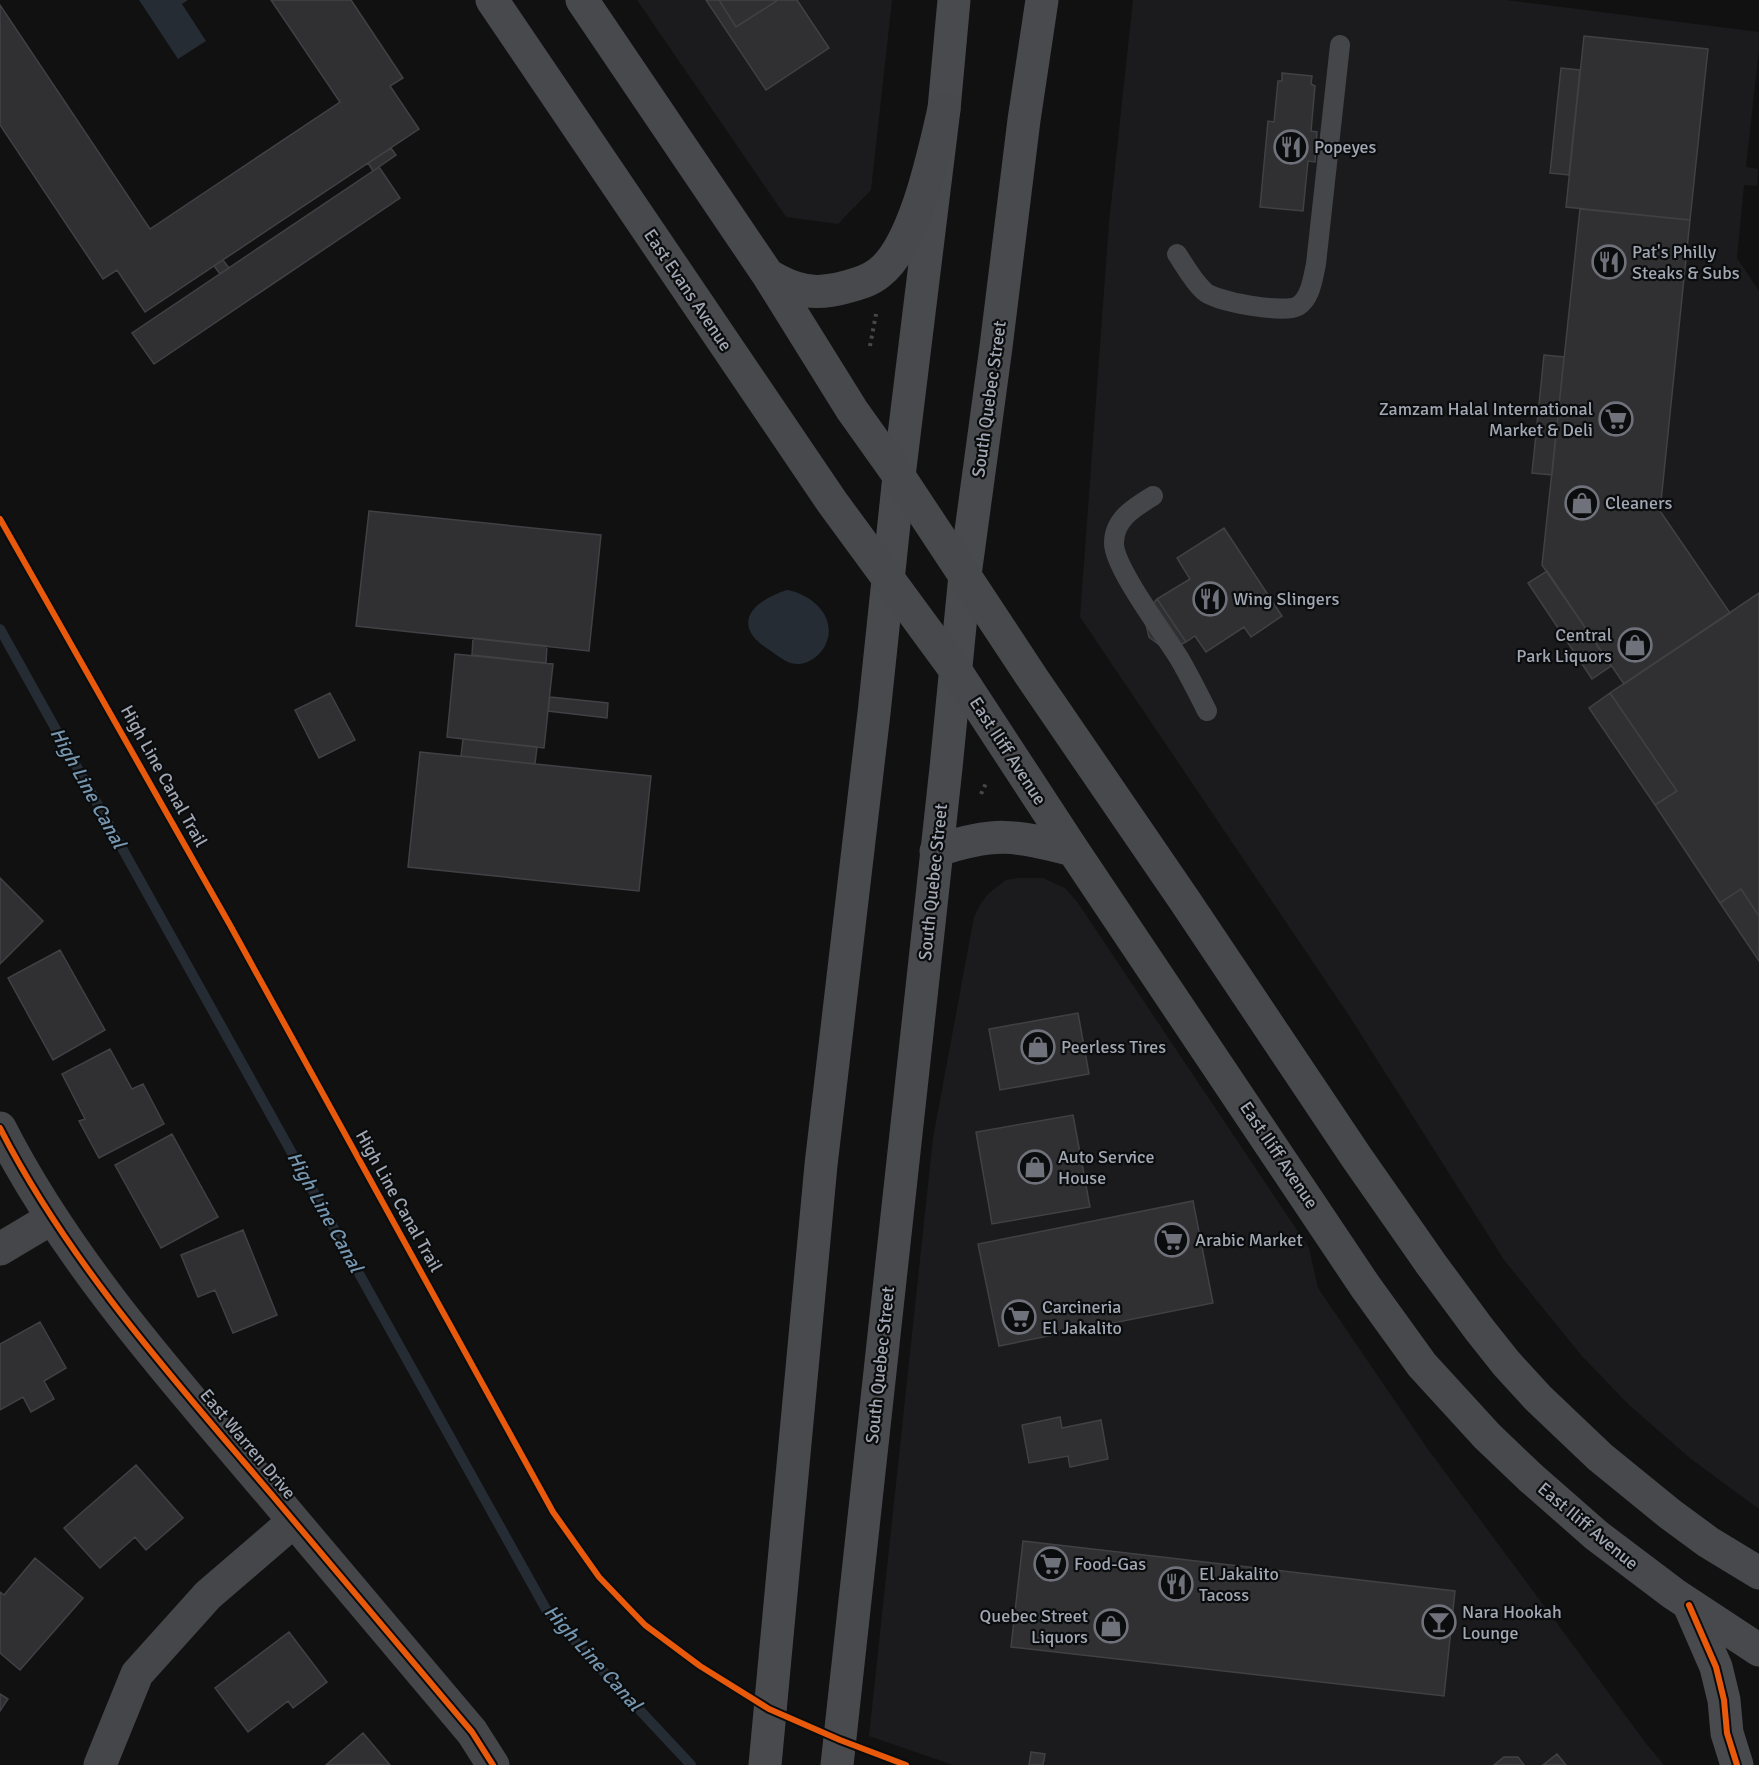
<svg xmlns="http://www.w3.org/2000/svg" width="1759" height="1765" viewBox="0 0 1759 1765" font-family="Signika,sans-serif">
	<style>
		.built { fill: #1b1b1d }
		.water { fill: #252c33 }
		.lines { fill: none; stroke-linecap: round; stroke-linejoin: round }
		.stream { stroke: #252c33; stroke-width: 10 }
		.building { fill: #303032; stroke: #404145; stroke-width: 1.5 }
		.path { stroke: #47484c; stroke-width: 4; stroke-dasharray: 3 4.5; stroke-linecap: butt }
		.lane { stroke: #45464a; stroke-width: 20 }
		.street { stroke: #45464a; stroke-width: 33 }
		.secondary { stroke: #494a4e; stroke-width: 33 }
		.primary { stroke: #47494c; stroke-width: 33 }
		.cycleway-casing { stroke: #0b0c0d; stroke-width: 10 }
		.cycleway { stroke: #e8590c; stroke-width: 6 }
		.labels { text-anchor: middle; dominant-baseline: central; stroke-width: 4.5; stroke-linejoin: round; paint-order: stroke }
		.poi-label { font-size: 18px; fill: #a1a7b3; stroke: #0b0c0d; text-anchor: start }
		.street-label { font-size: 18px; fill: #a1a7b3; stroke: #0b0c0d }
		.water-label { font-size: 20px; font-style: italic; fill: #7696b0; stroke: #0b0c0d }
	</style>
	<rect width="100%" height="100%" fill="#111"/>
	<path class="built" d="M 637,0 L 892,0 L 871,190 L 838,224 L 786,217 Z
		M 1133,0 L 1506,0 L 1759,32 L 1759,49 L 1746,167 L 1758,169 L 1757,186 L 1744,185 L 1737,258 L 1759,291 L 1759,1509 L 1691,1459 L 1629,1405 L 1581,1355 L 1504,1260 L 1348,1014 L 1080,617 L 1109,223 Z
		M 1017,878 L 1043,878 L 1065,888 L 1078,903 L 1309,1248 L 1318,1288 L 1427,1448 L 1645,1742 L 1664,1765 L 953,1765 L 869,1736 L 933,1138 L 974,917 L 981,903 L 989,893 L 1006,880 Z"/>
	<path class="water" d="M 139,0 L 188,0 L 182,4 L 206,41 L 178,59 Z
		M 787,590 C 812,594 839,618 825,646 C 820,655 810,663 800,664 C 790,665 782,659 775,654 C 768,649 758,643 753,636 C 736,612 768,596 787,590 Z"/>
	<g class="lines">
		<path class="stream" d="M 0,629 L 547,1611 L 691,1765"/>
	</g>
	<path class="building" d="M 271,0 L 351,0 L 403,78 L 390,86 L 419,129 L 145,312 L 117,270 L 103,279 L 0,125 L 0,5 L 150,229 L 340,102 Z
		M 706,0 L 797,0 L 829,48 L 766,90 Z
		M 719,0 L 778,0 L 736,27 Z
		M 1584,36 L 1708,49 L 1690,220 L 1566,207 Z
		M 1561,68 L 1580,70 L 1569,175 L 1550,173 Z
		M 1282,73 L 1312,76 L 1311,84 L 1315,86 L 1311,131 L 1317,132 L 1315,162 L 1308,161 L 1303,211 L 1260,207 L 1268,121 L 1274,122 L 1278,81 L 1282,81 Z
		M 391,148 L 396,155 L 373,171 L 368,163 Z
		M 379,167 L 400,198 L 154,364 L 132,333 Z
		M 1580,209 L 1690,220 L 1660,511 L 1730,613 L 1624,684 L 1542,565 Z
		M 223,260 L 229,268 L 220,274 L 214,266 Z
		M 1544,355 L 1564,357 L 1552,475 L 1532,473 Z
		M 369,511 L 601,535 L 589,651 L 356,626 Z
		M 1224,528 L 1282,616 L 1251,637 L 1244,627 L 1206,652 L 1195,636 L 1186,642 L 1157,599 L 1190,579 L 1177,558 Z
		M 1547,571 L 1611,666 L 1592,679 L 1528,583 Z
		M 1759,593 L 1759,916 L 1741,889 L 1720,903 L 1655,805 L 1677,791 L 1610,693 Z
		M 1157,599 L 1186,642 L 1178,646 L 1162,647 L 1149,637 L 1145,620 L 1151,606 Z
		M 473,638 L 547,646 L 546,663 L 472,655 Z
		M 455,654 L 553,664 L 544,748 L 447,737 Z
		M 330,693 L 355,740 L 319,758 L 295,710 Z
		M 1610,693 L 1677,791 L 1655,805 L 1589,708 Z
		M 550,697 L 608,703 L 607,718 L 548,711 Z
		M 463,739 L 537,747 L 535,764 L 461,756 Z
		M 420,752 L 651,776 L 639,891 L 408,867 Z
		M 0,878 L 43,921 L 0,964 Z
		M 1741,889 L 1759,916 L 1759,961 L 1720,903 Z
		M 60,950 L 105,1030 L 53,1060 L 8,978 Z
		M 1078,1013 L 1089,1074 L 1000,1090 L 989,1029 Z
		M 110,1049 L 132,1089 L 143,1084 L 164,1124 L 99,1158 L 79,1121 L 85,1119 L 62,1074 Z
		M 1073,1115 L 1090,1207 L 992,1224 L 976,1132 Z
		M 172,1134 L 218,1217 L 161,1248 L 115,1165 Z
		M 1193,1201 L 1213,1303 L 999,1346 L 978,1244 Z
		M 243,1230 L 277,1315 L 233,1333 L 215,1290 L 198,1297 L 181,1255 Z
		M 40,1322 L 66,1368 L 44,1381 L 54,1399 L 31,1412 L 23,1397 L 0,1410 L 0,1344 Z
		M 1060,1417 L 1062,1428 L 1101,1420 L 1108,1459 L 1070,1467 L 1068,1456 L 1029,1463 L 1022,1425 Z
		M 136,1465 L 183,1518 L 146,1550 L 135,1537 L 100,1568 L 64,1528 Z
		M 1023,1541 L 1455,1591 L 1444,1696 L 1011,1647 Z
		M 35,1558 L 83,1598 L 20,1670 L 0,1653 L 0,1592 L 4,1595 Z
		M 289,1632 L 327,1682 L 293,1708 L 288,1701 L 248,1732 L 215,1688 Z
		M 0,1694 L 8,1699 L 0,1711 Z
		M 363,1733 L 390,1765 L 326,1765 Z
		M 1031,1752 L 1045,1754 L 1043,1765 L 1029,1765 Z
		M 1557,1754 L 1566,1765 L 1543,1765 Z
		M 1504,1757 L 1518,1757 L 1524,1765 L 1494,1765 Z"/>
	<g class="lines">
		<path class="path" d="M 870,346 L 876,314
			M 981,794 L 987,781"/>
		<path class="lane" d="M 1177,254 C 1185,266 1193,281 1204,291 C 1215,302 1285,314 1298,306 C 1311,298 1313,277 1316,264 L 1340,45
			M 1153,496 C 1135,507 1114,519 1114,543 C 1113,566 1165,635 1179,658 C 1189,675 1198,693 1207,711"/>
		<path class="street" d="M 0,1128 C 62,1250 155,1358 243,1461 C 320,1551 396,1642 472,1732 L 493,1765
			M 0,1249 L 52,1218
			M 100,1765 L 137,1674 L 208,1595 L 294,1521"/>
		<path class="secondary" d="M 1689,1605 L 1716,1667 L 1724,1700 L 1727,1733 L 1737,1765
			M 765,1765 L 821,1165 L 874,713 L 899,476 L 944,109 L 954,0
			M 837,1765 L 946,768 L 965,575 L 996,347 L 1024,120 L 1042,0"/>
		<path class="primary" d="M 492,0 L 832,502 L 956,671 L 1073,850 L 1365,1286 L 1422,1365 L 1487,1436 L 1531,1478 L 1596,1535 L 1674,1594 L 1759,1650
			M 582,0 L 768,275 L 852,410 L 899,476 L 1033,679 L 1185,901 L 1357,1158 L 1431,1264 L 1479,1329 L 1506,1363 L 1538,1398 L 1600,1457 L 1670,1514 L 1708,1542 L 1759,1573
			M 768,275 C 795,291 814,296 846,287 C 858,284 869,281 879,273 C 915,246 934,152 944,109
			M 936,851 C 995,831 1014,835 1073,850"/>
		<defs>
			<path id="cycleway" d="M 0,519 L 230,925 L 553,1512 L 599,1577 L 645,1625 L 700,1666 L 769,1709 L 840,1740 L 906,1765
				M 0,1128 C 62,1250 155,1358 243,1461 C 320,1551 396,1642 472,1732 L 493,1765
				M 1689,1605 L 1716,1667 L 1724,1700 L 1727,1733 L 1737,1765"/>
		</defs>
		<use href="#cycleway" class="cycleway-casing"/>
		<use href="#cycleway" class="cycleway"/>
	</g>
	<defs>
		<symbol id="restaurant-ring" viewBox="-11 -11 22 22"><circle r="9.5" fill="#0b0c0d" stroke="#6f727a" stroke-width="1.5"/><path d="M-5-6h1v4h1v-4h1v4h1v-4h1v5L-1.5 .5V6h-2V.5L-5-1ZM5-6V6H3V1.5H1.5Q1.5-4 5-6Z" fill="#6f727a"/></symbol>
		<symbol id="supermarket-ring" viewBox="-11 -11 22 22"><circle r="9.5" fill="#0b0c0d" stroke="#6f727a" stroke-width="1.5"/><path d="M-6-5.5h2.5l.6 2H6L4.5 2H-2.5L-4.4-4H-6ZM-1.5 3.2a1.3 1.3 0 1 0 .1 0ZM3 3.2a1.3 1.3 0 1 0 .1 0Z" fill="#6f727a"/></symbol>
		<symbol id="shop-ring" viewBox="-11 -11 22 22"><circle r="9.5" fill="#0b0c0d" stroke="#6f727a" stroke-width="1.5"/><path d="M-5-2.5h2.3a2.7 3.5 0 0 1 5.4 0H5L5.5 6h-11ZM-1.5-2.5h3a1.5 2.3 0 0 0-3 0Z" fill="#6f727a"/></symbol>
		<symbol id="bar-ring" viewBox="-11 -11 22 22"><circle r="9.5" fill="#0b0c0d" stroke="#6f727a" stroke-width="1.5"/><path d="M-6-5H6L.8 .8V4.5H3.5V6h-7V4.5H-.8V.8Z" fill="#6f727a"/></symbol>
	</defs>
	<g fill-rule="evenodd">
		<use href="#restaurant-ring" x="1272" y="128" width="38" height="38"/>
		<use href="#restaurant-ring" x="1590" y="243" width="38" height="38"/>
		<use href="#supermarket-ring" x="1597" y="400" width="38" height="38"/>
		<use href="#shop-ring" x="1563" y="484" width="38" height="38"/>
		<use href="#restaurant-ring" x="1191" y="580" width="38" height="38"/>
		<use href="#shop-ring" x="1616" y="626" width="38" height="38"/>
		<use href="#shop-ring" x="1019" y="1028" width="38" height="38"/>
		<use href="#shop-ring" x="1016" y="1148" width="38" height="38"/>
		<use href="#supermarket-ring" x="1153" y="1221" width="38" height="38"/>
		<use href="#supermarket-ring" x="1000" y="1298" width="38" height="38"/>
		<use href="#supermarket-ring" x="1032" y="1545" width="38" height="38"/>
		<use href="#restaurant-ring" x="1157" y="1565" width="38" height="38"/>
		<use href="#bar-ring" x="1420" y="1603" width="38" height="38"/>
		<use href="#shop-ring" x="1092" y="1607" width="38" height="38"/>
	</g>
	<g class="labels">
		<g class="poi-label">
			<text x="1314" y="147">Popeyes</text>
			<text x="1632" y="252">Pat's Philly<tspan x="1632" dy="21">Steaks &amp; Subs</tspan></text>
			<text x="1593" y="409" text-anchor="end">Zamzam Halal International<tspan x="1593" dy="21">Market &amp; Deli</tspan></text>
			<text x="1605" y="503">Cleaners</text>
			<text x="1233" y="599">Wing Slingers</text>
			<text x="1612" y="635" text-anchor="end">Central<tspan x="1612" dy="21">Park Liquors</tspan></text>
			<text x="1061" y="1047">Peerless Tires</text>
			<text x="1058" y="1157">Auto Service<tspan x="1058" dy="21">House</tspan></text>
			<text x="1195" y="1240">Arabic Market</text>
			<text x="1042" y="1307">Carcineria<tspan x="1042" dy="21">El Jakalito</tspan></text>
			<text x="1074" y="1564">Food-Gas</text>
			<text x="1199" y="1574">El Jakalito<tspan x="1199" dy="21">Tacoss</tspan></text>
			<text x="1462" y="1612">Nara Hookah<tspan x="1462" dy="21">Lounge</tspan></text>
			<text x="1088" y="1616" text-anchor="end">Quebec Street<tspan x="1088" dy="21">Liquors</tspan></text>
		</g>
		<g class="street-label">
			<text transform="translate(688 290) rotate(56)">East Evans Avenue</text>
			<text transform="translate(989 399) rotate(-82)">South Quebec Street</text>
			<text transform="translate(1008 751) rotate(57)">East Iliff Avenue</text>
			<text transform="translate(164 776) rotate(61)">High Line Canal Trail</text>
			<text transform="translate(933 882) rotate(-84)">South Quebec Street</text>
			<text transform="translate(1279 1155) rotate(56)">East Iliff Avenue</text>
			<text transform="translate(399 1201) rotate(61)">High Line Canal Trail</text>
			<text transform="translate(880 1365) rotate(-84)">South Quebec Street</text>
			<text transform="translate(248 1444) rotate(50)">East Warren Drive</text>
			<text transform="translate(1588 1526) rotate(40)">East Iliff Avenue</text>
		</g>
		<g class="water-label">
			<text transform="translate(88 788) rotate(61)">High Line Canal</text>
			<text transform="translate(325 1212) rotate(61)">High Line Canal</text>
			<text transform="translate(593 1658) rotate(48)">High Line Canal</text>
		</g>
	</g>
</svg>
